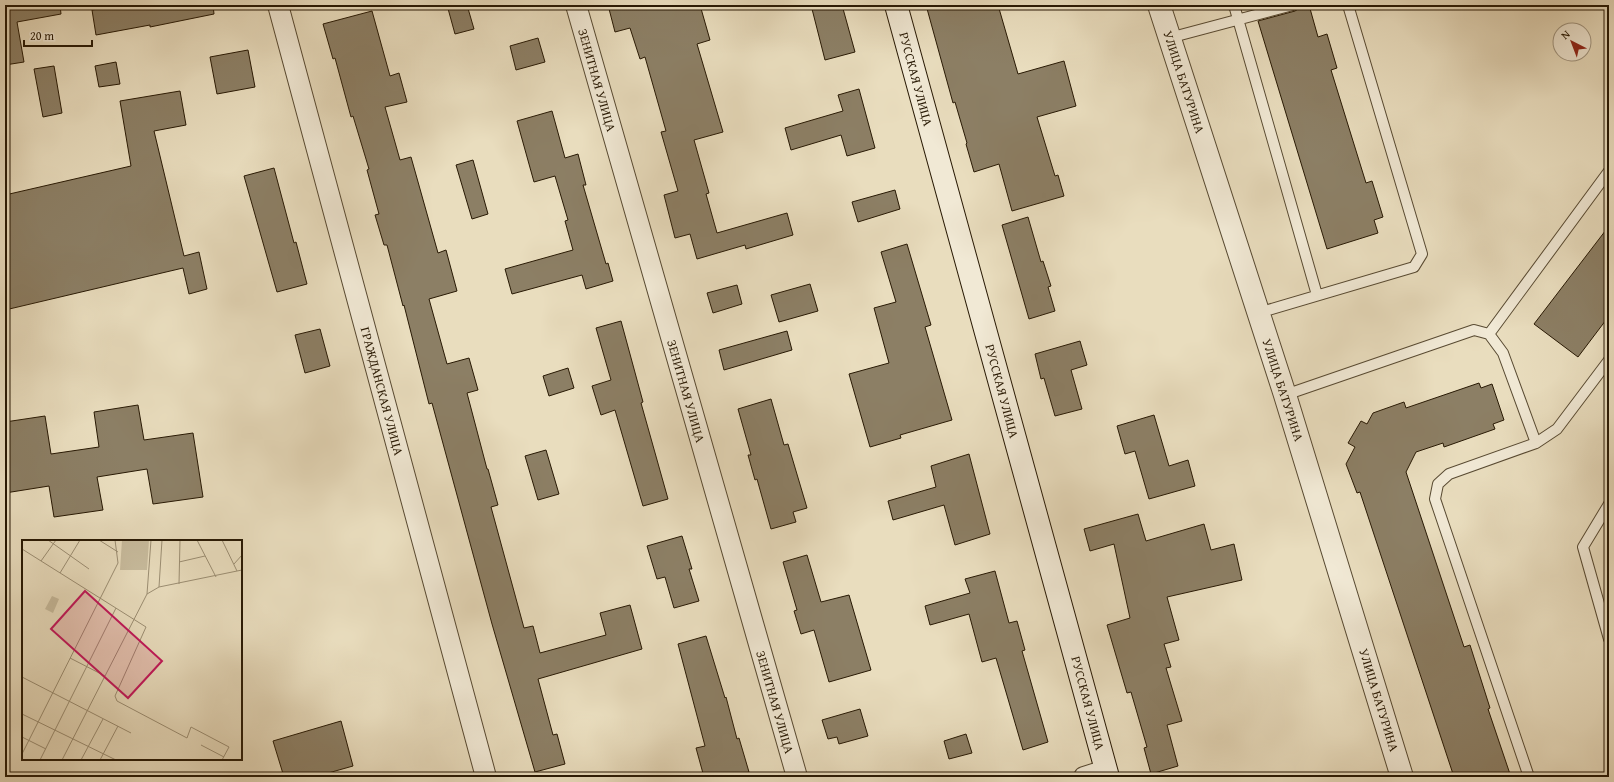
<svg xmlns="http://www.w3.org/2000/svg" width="1614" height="782" viewBox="0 0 1614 782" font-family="'Gentium Book Plus',serif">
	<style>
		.building { fill: #8c7f65; stroke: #281904 }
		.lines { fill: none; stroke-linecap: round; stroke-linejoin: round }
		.service-casing { stroke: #584a32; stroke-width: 12 }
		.minor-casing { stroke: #584a32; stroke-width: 22 }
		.tertiary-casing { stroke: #584a32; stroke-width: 24 }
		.secondary-casing { stroke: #281904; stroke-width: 24 }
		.service { stroke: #f1e9d5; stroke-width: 10 }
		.minor { stroke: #f1e9d5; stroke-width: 20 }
		.tertiary { stroke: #f1e9d5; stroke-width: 22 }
		.secondary { stroke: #f1e9d5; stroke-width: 22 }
		.labels { text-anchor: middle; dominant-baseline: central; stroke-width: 3; stroke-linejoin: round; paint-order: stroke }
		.street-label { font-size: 13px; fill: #281904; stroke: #f1e9d5 }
		.inset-road { fill: none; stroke: #9c8f74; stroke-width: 1 }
		.view { fill: #c2185b; fill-opacity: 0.15; stroke: #c2185b; stroke-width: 2 }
		.inset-edge { fill: none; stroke: #281904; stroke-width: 2 }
	</style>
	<rect width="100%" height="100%" fill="#e9ddbe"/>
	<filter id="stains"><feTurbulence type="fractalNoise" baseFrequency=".005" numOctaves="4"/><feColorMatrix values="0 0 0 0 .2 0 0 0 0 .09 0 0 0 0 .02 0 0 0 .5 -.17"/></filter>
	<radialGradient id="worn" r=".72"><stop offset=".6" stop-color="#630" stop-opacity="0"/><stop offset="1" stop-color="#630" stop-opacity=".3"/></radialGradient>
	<path class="building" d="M 5,5 L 60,5 L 61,14 L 17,22 L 24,62 L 5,65 Z
		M 122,5 L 213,5 L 214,14 L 150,27 L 150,25 L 96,35 L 92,10 Z
		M 447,5 L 467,5 L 474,29 L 455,34 Z
		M 608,5 L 700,5 L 710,40 L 697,44 L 723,132 L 694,140 L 709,193 L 706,194 L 717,233 L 787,213 L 793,235 L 746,249 L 745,245 L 697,259 L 690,234 L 675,238 L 664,195 L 678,191 L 661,132 L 666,131 L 645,57 L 640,59 L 630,28 L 615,32 Z
		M 811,5 L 842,5 L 855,52 L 825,60 Z
		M 926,5 L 998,5 L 1018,74 L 1064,61 L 1076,106 L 1037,117 L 1055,176 L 1058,175 L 1064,196 L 1012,211 L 999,164 L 974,172 L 966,144 L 967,143 L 955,102 L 953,103 Z
		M 1299,5 L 1309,5 L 1318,37 L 1327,34 L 1337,68 L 1331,70 L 1366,183 L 1372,181 L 1383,217 L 1374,220 L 1378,233 L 1327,249 L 1258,21 L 1295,11 L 1298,9 Z
		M 372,11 L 390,76 L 399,73 L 407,102 L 385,107 L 400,160 L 411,157 L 438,253 L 446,250 L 457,291 L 429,299 L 447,364 L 469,358 L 478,390 L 467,393 L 487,469 L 488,469 L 498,505 L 491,507 L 524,628 L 533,626 L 540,653 L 606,635 L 600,613 L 630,605 L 642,649 L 538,679 L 553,735 L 557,734 L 565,764 L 535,772 L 492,624 L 432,403 L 429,404 L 404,305 L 403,306 L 387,245 L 384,245 L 375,215 L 379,214 L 367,170 L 369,169 L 353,116 L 351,117 L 335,58 L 333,59 L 323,24 Z
		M 538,38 L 545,62 L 516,70 L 510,46 Z
		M 248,50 L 255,87 L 217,94 L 210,57 Z
		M 116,62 L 120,84 L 99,87 L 95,66 Z
		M 54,66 L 62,113 L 43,117 L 34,69 Z
		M 859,89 L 875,148 L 847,156 L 841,135 L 791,150 L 785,128 L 843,111 L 838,95 Z
		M 180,91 L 186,125 L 154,131 L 184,256 L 199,252 L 207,289 L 189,294 L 183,268 L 5,310 L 5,195 L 131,166 L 120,101 Z
		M 552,111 L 565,158 L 578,154 L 586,185 L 583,185 L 606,264 L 608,263 L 613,281 L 586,289 L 582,275 L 512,294 L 505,269 L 573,250 L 565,221 L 568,220 L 555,176 L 534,182 L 517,121 Z
		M 473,160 L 488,214 L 472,219 L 456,165 Z
		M 274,168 L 294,243 L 296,242 L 307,284 L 277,292 L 244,176 Z
		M 895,190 L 900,209 L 858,222 L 852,202 Z
		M 1028,217 L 1041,262 L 1043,261 L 1051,286 L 1048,287 L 1055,311 L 1029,319 L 1002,225 Z
		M 1609,226 L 1609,316 L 1578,357 L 1534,324 Z
		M 907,244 L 931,325 L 925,327 L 952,420 L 900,435 L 901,438 L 870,447 L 849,374 L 889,363 L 874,308 L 896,302 L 881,252 Z
		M 810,284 L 818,311 L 779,322 L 771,295 Z
		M 737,285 L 742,304 L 713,313 L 707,293 Z
		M 621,321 L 643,402 L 641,403 L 668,499 L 643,506 L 615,410 L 601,415 L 592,386 L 611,380 L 596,328 Z
		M 320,329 L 330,366 L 305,373 L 295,335 Z
		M 787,331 L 792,350 L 724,370 L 719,350 Z
		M 1080,341 L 1087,365 L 1071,370 L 1082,409 L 1055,416 L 1044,378 L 1041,379 L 1035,354 Z
		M 568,368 L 574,388 L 549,396 L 543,376 Z
		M 1479,383 L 1481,388 L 1492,384 L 1504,420 L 1493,424 L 1495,429 L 1444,447 L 1443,443 L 1416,452 L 1406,472 L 1464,647 L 1470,645 L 1490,708 L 1488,709 L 1511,777 L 1454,777 L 1360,492 L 1357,493 L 1346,464 L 1355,447 L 1348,443 L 1361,421 L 1367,424 L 1373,413 L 1404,402 L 1406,408 Z
		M 771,399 L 784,445 L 788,444 L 807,508 L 793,512 L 796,522 L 771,529 L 757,479 L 755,480 L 748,455 L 751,455 L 738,409 Z
		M 138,405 L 144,440 L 193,433 L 203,497 L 153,504 L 147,469 L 97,477 L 103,510 L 54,517 L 49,486 L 5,493 L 5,422 L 45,416 L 51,454 L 99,447 L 94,412 Z
		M 1154,415 L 1169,466 L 1188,460 L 1195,486 L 1149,499 L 1135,451 L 1125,454 L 1117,426 Z
		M 546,450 L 559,494 L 538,500 L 525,456 Z
		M 969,454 L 990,534 L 955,545 L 944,505 L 893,520 L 888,501 L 936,487 L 931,466 Z
		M 1138,514 L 1146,541 L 1204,524 L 1211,550 L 1234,544 L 1242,580 L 1167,597 L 1179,640 L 1164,644 L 1171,667 L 1166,668 L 1182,721 L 1167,725 L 1178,766 L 1151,774 L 1144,748 L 1147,747 L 1131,692 L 1127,693 L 1107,625 L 1130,618 L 1114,544 L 1090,551 L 1084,529 Z
		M 682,536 L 692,569 L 689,569 L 699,601 L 674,608 L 665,577 L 657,579 L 647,546 Z
		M 807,555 L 821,602 L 849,595 L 871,670 L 829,682 L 814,630 L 801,634 L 794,611 L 797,610 L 783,562 Z
		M 995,571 L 1009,623 L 1017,621 L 1025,650 L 1022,651 L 1048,742 L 1023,750 L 996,658 L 982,662 L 969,614 L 930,625 L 925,606 L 970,593 L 965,579 Z
		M 706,636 L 725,698 L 726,697 L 737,739 L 739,738 L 749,772 L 731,777 L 704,777 L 696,748 L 705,746 L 678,644 Z
		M 860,709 L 868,736 L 839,744 L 837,737 L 828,739 L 822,720 Z
		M 341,721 L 353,766 L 314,777 L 284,777 L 273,741 Z
		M 966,734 L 972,753 L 949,759 L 944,741 Z"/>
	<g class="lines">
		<defs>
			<path id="service" d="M 1234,5 L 1317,295
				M 1169,38 L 1293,5
				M 1258,313 L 1414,267 L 1422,254 L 1348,5
				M 1489,334 L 1609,171
				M 1285,395 L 1474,330 L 1489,334 L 1503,353 L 1536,443 L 1449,474 L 1438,484 L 1435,499 L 1529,777
				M 1536,443 L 1557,429 L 1609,360
				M 1609,504 L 1583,547 L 1609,639"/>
			<path id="minor" d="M 278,5 L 486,777
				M 576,5 L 797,777
				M 1084,777 L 1106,770"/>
			<path id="tertiary" d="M 1159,5 L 1285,395 L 1402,777"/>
			<path id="secondary" d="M 896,5 L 1108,777"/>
		</defs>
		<use href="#service" class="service-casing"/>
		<use href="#minor" class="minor-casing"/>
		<use href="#tertiary" class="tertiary-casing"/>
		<use href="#secondary" class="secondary-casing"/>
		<use href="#service" class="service"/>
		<use href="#minor" class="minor"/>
		<use href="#tertiary" class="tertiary"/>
		<use href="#secondary" class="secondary"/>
	</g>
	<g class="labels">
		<g class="street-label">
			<text transform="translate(916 79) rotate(75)">РУССКАЯ УЛИЦА</text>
			<text transform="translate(597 80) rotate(74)">ЗЕНИТНАЯ УЛИЦА</text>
			<text transform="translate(1184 82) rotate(72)">УЛИЦА БАТУРИНА</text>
			<text transform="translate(1283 390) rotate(72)">УЛИЦА БАТУРИНА</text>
			<text transform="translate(382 391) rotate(75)">ГРАЖДАНСКАЯ УЛИЦА</text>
			<text transform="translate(686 391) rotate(74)">ЗЕНИТНАЯ УЛИЦА</text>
			<text transform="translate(1002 391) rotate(75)">РУССКАЯ УЛИЦА</text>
			<text transform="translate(1379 700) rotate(73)">УЛИЦА БАТУРИНА</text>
			<text transform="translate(775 702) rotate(74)">ЗЕНИТНАЯ УЛИЦА</text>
			<text transform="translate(1088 703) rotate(75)">РУССКАЯ УЛИЦА</text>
		</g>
	</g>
	<g transform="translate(22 540)">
		<rect width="220" height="220" fill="#e9ddbe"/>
		<path d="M 100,0 L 127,0 L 125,30 L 98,30 ZM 30,56 L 37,59 L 31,73 L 23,69 Z" fill="#c8bc9e"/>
		<path class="inset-road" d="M 26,0 L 67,29M 77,0 L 96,12M 175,0 L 194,37M 200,0 L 215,31M 0,9 L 124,87 L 93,156 L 95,161 L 165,198 L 169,187 L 207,207 L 200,220M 19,21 L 34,0M 157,22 L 183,16M 212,24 L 220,15M 38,33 L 58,0M 157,44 L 158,0M 137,47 L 140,0M 125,54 L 129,0M 48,118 L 83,136M 0,137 L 109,193M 0,174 L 94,220M 0,197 L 24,209M 179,205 L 202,217M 0,214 L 96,23 L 93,0M 18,220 L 94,68M 40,220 L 125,54 L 137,47 L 220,30M 59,220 L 81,179M 78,220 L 96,186"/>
		<path class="view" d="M 63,51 L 140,121 L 106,158 L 29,89 Z"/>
		<rect width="220" height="220" class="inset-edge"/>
	</g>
	<rect width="1614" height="782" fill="none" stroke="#e9ddbe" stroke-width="20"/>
	<rect x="6" y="6" width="1602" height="770" fill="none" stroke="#281904" stroke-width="2"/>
	<rect x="10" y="10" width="1594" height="762" fill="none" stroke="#281904"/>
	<g transform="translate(1572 42) rotate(318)"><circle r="19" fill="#f1e9d5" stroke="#a19681"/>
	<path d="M0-3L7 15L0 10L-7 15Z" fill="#8f2418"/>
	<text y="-6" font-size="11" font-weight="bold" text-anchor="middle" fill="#281904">N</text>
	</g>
	<path d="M24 40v6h68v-6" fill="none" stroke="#281904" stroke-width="2"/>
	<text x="30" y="40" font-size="12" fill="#281904" stroke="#f1e9d5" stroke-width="3" paint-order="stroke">20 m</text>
	<rect width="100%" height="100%" filter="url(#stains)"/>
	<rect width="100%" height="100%" fill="url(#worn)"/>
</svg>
